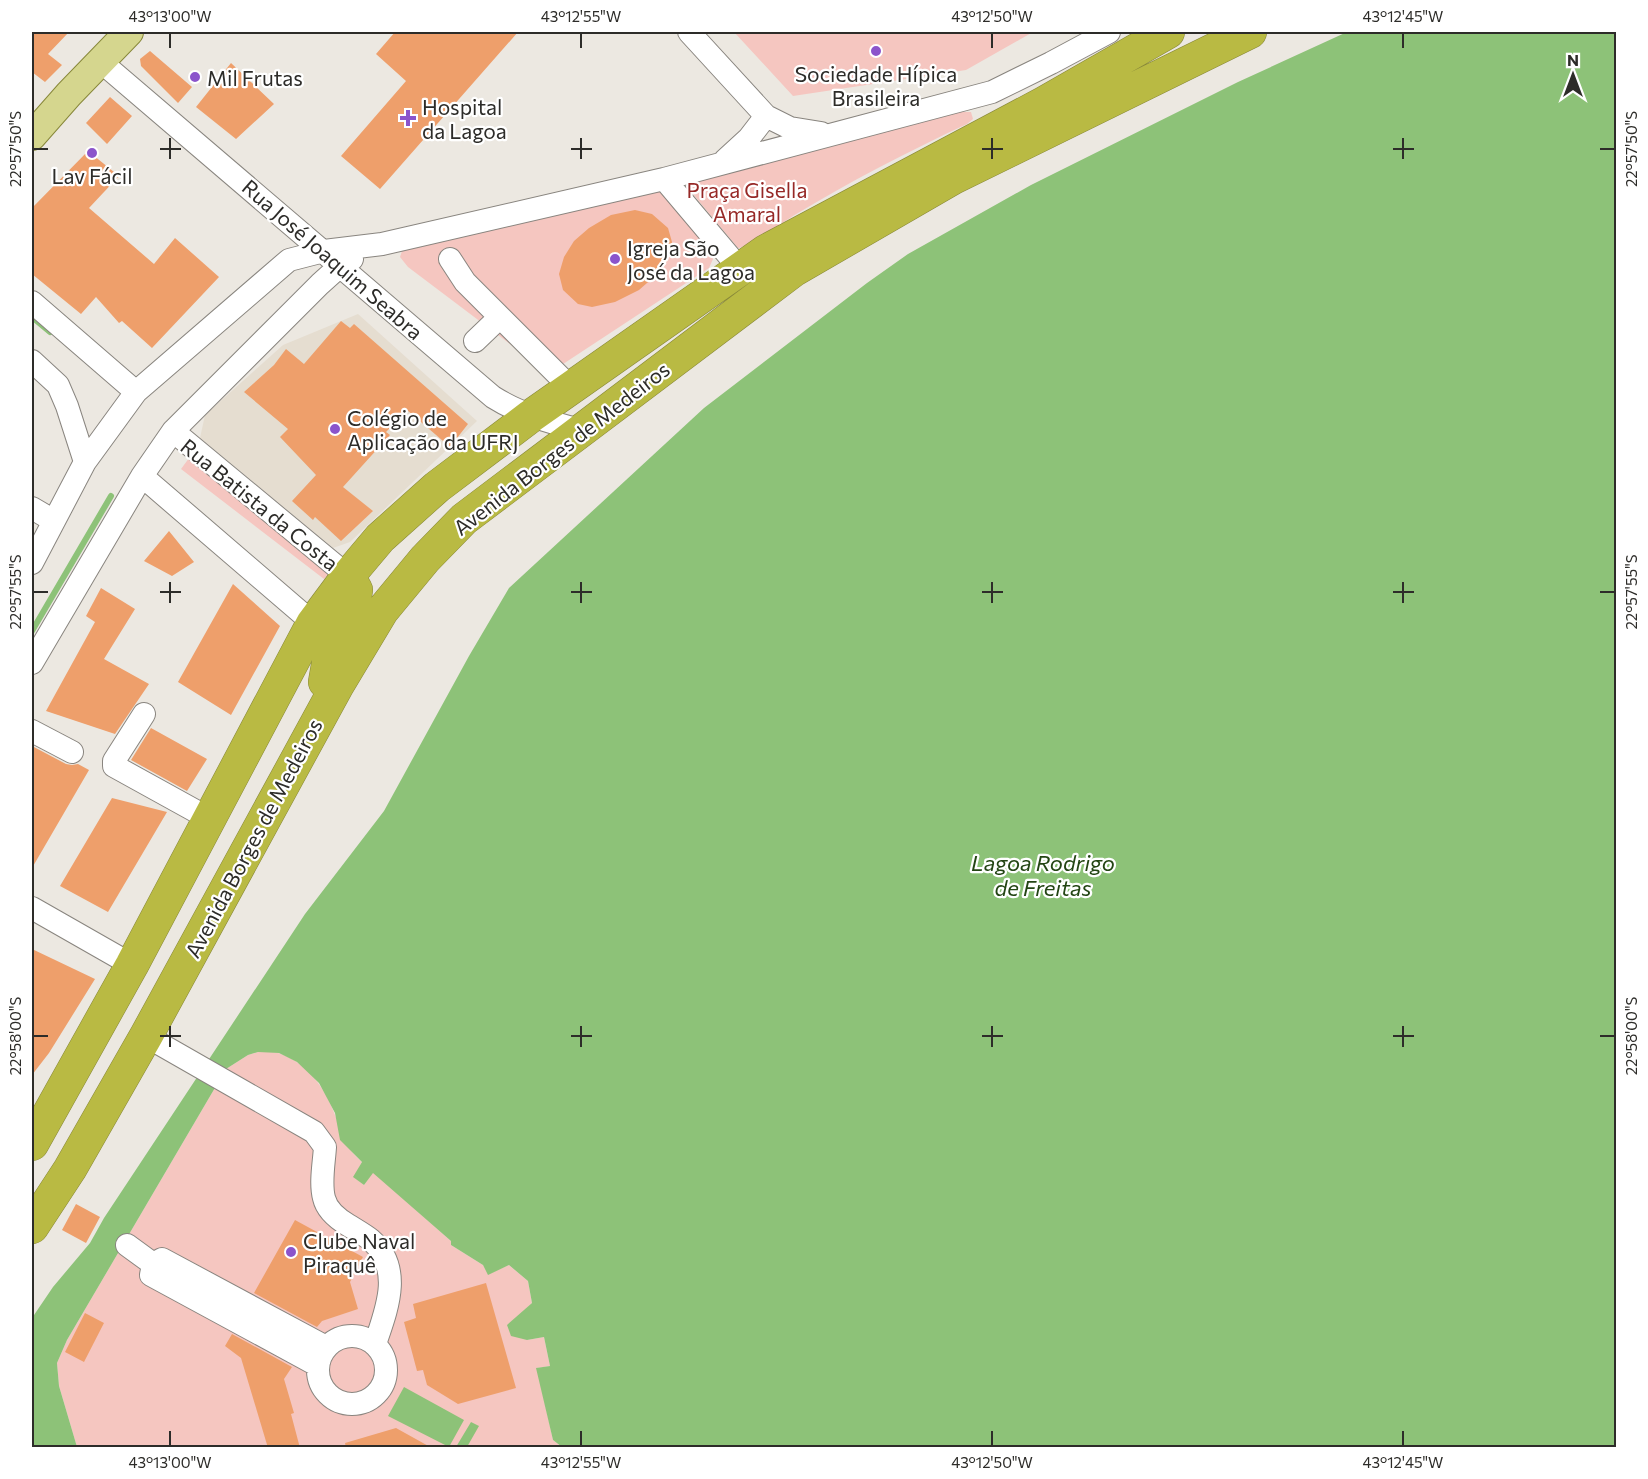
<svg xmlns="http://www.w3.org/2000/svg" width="1648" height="1479" viewBox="0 0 1648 1479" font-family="Commissioner,sans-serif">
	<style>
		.built { fill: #e5ddd0 }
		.green { fill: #f5c6c0 }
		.water { fill: #8dc278 }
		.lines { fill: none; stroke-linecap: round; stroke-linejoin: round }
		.stream { stroke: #8dc278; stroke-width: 6 }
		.building { fill: #ee9f6b }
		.minor-casing { stroke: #89857f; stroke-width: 24 }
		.major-casing { stroke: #88883a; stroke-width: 30 }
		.highway-casing { stroke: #88883a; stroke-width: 34 }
		.minor { stroke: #fff; stroke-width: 22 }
		.major { stroke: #d5d68e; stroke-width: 28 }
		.highway { stroke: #b9ba43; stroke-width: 33 }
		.ticks { fill: none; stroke: #2d2c29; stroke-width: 2 }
		.poi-dot { fill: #8b54cb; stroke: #fff; stroke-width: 2 }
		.labels { text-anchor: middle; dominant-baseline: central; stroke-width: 4.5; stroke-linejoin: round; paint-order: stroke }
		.poi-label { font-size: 21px; fill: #2d2c29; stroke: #fff; text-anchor: start }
		.park-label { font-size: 21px; fill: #962826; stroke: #fff }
		.street-label { font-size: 21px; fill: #2d2c29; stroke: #fff }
		.water-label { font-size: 22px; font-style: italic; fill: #234513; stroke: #fff }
		.neatline { fill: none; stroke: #2d2c29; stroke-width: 2 }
		.ticks-label { font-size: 15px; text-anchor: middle; fill: #2d2c29 }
	</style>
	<rect width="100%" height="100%" fill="#ece8e1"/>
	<path class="built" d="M 358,314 L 477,421 L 350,542 L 333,548 L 200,438 L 205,415 L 283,345 Z"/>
	<path class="green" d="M 734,32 L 1033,32 L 966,70 L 793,96 Z
		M 954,112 L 971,112 L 973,119 L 967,124 C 907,152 849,182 793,216 C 782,223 747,248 738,248 L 687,187 L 688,179 Z
		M 661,189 L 713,252 L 713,259 L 709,268 L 557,368 L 538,365 L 408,267 L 400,257 L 403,248 Z
		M 195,450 L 337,566 L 324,579 L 181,469 Z
		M 258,1052 C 265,1052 274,1051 281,1054 C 307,1063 326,1089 335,1115 C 343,1136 344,1146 362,1162 L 354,1177 L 364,1185 L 373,1172 L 451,1241 L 451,1245 L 483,1265 L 488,1274 L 509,1265 L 528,1281 L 532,1303 L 519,1316 L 527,1340 L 544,1337 L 550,1366 L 537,1368 L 553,1440 L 562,1447 L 77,1447 L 59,1386 L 57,1363 L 67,1340 L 226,1069 L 248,1055 Z"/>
	<path class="water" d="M 1347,32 L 1616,32 L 1616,1447 L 562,1447 L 553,1440 L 536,1368 L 550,1366 L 544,1337 L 527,1340 L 511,1336 L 507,1325 L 532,1303 L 528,1281 L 509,1265 L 488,1275 L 483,1265 L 451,1245 L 451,1241 L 373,1173 L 364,1185 L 353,1177 L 362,1162 L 340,1140 L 335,1113 L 319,1083 L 297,1062 L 279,1053 L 258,1052 L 248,1055 L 226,1069 L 67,1340 L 57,1363 L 59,1386 L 77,1447 L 32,1447 L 32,1318 L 53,1287 L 90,1243 L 104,1218 L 305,914 L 384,811 L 469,656 L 509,588 L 704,408 L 867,283 L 908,254 L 1031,185 L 1238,82 Z
		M 404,1387 L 464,1420 L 449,1447 L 388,1416 Z
		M 471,1422 L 479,1426 L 467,1447 L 456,1447 Z"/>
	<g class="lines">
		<path class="stream" d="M 32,317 L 50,332
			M 32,631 L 111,496"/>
	</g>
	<path class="building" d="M 32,32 L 69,32 L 48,54 L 62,65 L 45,82 L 32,72 Z
		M 395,32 L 518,32 L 380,189 L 341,156 L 406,81 L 376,54 Z
		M 150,51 L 192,87 L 178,103 L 141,66 L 140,59 Z
		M 231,63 L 274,104 L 236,139 L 196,107 Z
		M 110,97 L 132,116 L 107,144 L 86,123 Z
		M 88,151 L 119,176 L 89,208 L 154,264 L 175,238 L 219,277 L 152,348 L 122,321 L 119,323 L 96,297 L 81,314 L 32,274 L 32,208 Z
		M 635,210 L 652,214 L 668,228 L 672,242 L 667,261 L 655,276 L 639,290 L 615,302 L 592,307 L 578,304 L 563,290 L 559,274 L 564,257 L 574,241 L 589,228 L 611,215 Z
		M 341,321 L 350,328 L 354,324 L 468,424 L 450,447 L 407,410 L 386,432 L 390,435 L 343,487 L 373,511 L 341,541 L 315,517 L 313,520 L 292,501 L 316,475 L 280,437 L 288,429 L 244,392 L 274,365 L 286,349 L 304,364 Z
		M 169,531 L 194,562 L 172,576 L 144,561 Z
		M 233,584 L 280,626 L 231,715 L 178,682 Z
		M 101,588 L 135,609 L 104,659 L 149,684 L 115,734 L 46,711 L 95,622 L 86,616 Z
		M 151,728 L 207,759 L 187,791 L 131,760 Z
		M 32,746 L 66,764 L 72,765 L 78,764 L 89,770 L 32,868 Z
		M 112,798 L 167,812 L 108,912 L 60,886 Z
		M 32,949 L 95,979 L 49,1053 L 32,1075 Z
		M 76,1204 L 100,1217 L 86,1243 L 62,1230 Z
		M 295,1220 L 363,1257 L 350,1282 L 358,1309 L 322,1321 L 317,1327 L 254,1293 Z
		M 486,1283 L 516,1388 L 458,1404 L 427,1385 L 423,1370 L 417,1371 L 404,1322 L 416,1318 L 413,1304 Z
		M 85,1313 L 104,1323 L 84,1362 L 65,1352 Z
		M 232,1334 L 292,1367 L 284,1379 L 294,1413 L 291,1414 L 300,1448 L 268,1448 L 241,1358 L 225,1346 Z
		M 396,1428 L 432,1448 L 346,1448 L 345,1443 Z"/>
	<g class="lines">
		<defs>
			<path id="minor" d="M 689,32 L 766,116 L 790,128 L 821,133
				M 100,61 L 493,397 C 520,414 549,422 580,430
				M 725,160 L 749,138 L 766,116
				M 664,179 L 740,269
				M 450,259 L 465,282 L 571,388
				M 32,302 L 136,392
				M 475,341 L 499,318
				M 32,361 L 58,385 L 67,406 L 85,462
				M 173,431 L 348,576
				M 142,476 L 313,623
				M 32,508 L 54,521
				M 32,563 L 85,462 L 136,392 L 289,260 L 324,251 L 382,244 L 664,179 L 992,92 L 1051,63 L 1109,32
				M 32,663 L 142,476 L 173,431 L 320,284 L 340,266 L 352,259
				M 144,714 L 114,761 L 114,766 L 210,819
				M 32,731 L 72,752
				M 32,908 L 132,965
				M 146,1036 L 314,1132 L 325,1147 C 324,1163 320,1183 324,1198 C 327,1211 338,1219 348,1225 C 356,1230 365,1235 371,1240 C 404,1269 386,1311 375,1344
				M 127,1245 L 153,1264
				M318 1370a34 34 0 1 1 68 0a34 34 0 1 1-68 0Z
				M 317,1365 L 151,1275 L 153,1264 L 162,1259 L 326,1347"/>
			<path id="major" d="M 32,136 L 69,94 L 129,32"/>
			<path id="highway" d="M 325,682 L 329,659 L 354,603 L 356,590 L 348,576
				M 32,1144 L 132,965 L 313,623 L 348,576 L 380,538 L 437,487 L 531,416 L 766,251 L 1044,103 L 1168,32
				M 32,1227 L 70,1169 L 146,1036 L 337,686 L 382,611 L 425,559 L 464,519 L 794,270 L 953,178 L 1250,32"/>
		</defs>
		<use href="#minor" class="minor-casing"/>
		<use href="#major" class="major-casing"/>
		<use href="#highway" class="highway-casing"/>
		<use href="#minor" class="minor"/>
		<use href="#major" class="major"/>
		<use href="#highway" class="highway"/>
	</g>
	<path class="ticks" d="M 170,33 L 170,48M 581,33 L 581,48M 992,33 L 992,48M 1403,33 L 1403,48M 170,138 L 170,159M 581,138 L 581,159M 992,138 L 992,159M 1403,138 L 1403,159M 33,149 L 48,149M 160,149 L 181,149M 571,149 L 592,149M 982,149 L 1003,149M 1393,149 L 1414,149M 1600,149 L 1615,149M 170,582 L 170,603M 581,582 L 581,603M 992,582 L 992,603M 1403,582 L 1403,603M 33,592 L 48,592M 160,592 L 181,592M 571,592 L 592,592M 982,592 L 1003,592M 1393,592 L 1414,592M 1600,592 L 1615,592M 170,1026 L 170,1047M 581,1026 L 581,1047M 992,1026 L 992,1047M 1403,1026 L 1403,1047M 33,1036 L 48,1036M 160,1036 L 181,1036M 571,1036 L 592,1036M 982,1036 L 1003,1036M 1393,1036 L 1414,1036M 1600,1036 L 1615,1036M 170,1431 L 170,1446M 581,1431 L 581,1446M 992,1431 L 992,1446M 1403,1431 L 1403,1446"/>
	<g class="poi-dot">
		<circle cx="876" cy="51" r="6"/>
		<circle cx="195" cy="77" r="6"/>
		<path d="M405 109h6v6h6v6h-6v6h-6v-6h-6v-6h6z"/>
		<circle cx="92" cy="153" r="6"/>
		<circle cx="615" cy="259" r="6"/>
		<circle cx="335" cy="429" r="6"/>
		<circle cx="291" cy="1252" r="6"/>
	</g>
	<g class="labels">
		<g class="poi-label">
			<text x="876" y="73" text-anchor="middle">Sociedade Hípica<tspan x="876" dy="24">Brasileira</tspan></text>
			<text x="207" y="77">Mil Frutas</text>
			<text x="422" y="106">Hospital<tspan x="422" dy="24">da Lagoa</tspan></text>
			<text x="92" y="175" text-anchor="middle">Lav Fácil</text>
			<text x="627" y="247">Igreja São<tspan x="627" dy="24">José da Lagoa</tspan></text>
			<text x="347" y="417">Colégio de<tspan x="347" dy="24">Aplicação da UFRJ</tspan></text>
			<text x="303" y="1240">Clube Naval<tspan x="303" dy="24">Piraquê</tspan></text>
		</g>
		<g class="park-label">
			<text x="747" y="189">Praça Gisella<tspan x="747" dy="24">Amaral</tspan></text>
		</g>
		<g class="street-label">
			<text transform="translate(333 259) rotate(41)">Rua José Joaquim Seabra</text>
			<text transform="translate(561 448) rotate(-38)">Avenida Borges de Medeiros</text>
			<text transform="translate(260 504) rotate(39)">Rua Batista da Costa</text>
			<text transform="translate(253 838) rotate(-62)">Avenida Borges de Medeiros</text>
		</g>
		<g class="water-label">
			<text x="1043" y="862">Lagoa Rodrigo<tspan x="1043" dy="25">de Freitas</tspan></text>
		</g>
	</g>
	<rect width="1648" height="1479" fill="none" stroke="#ffffff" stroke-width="66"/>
	<g transform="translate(1573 75)" stroke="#ffffff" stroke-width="4.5" paint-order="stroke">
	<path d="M0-4.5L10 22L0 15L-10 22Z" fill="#2d2c29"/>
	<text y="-9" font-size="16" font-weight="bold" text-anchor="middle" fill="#2d2c29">N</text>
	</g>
	<rect x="33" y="33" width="1582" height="1413" class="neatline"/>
	<g class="ticks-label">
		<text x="170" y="22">43°13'00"W</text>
		<text x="581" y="22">43°12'55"W</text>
		<text x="992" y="22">43°12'50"W</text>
		<text x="1403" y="22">43°12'45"W</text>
		<text transform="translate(16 149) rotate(-90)" y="5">22°57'50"S</text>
		<text transform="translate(1632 149) rotate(-90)" y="5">22°57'50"S</text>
		<text transform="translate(16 592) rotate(-90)" y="5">22°57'55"S</text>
		<text transform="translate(1632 592) rotate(-90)" y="5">22°57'55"S</text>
		<text transform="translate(16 1036) rotate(-90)" y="5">22°58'00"S</text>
		<text transform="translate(1632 1036) rotate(-90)" y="5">22°58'00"S</text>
		<text x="170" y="1468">43°13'00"W</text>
		<text x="581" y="1468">43°12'55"W</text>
		<text x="992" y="1468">43°12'50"W</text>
		<text x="1403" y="1468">43°12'45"W</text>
	</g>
</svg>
